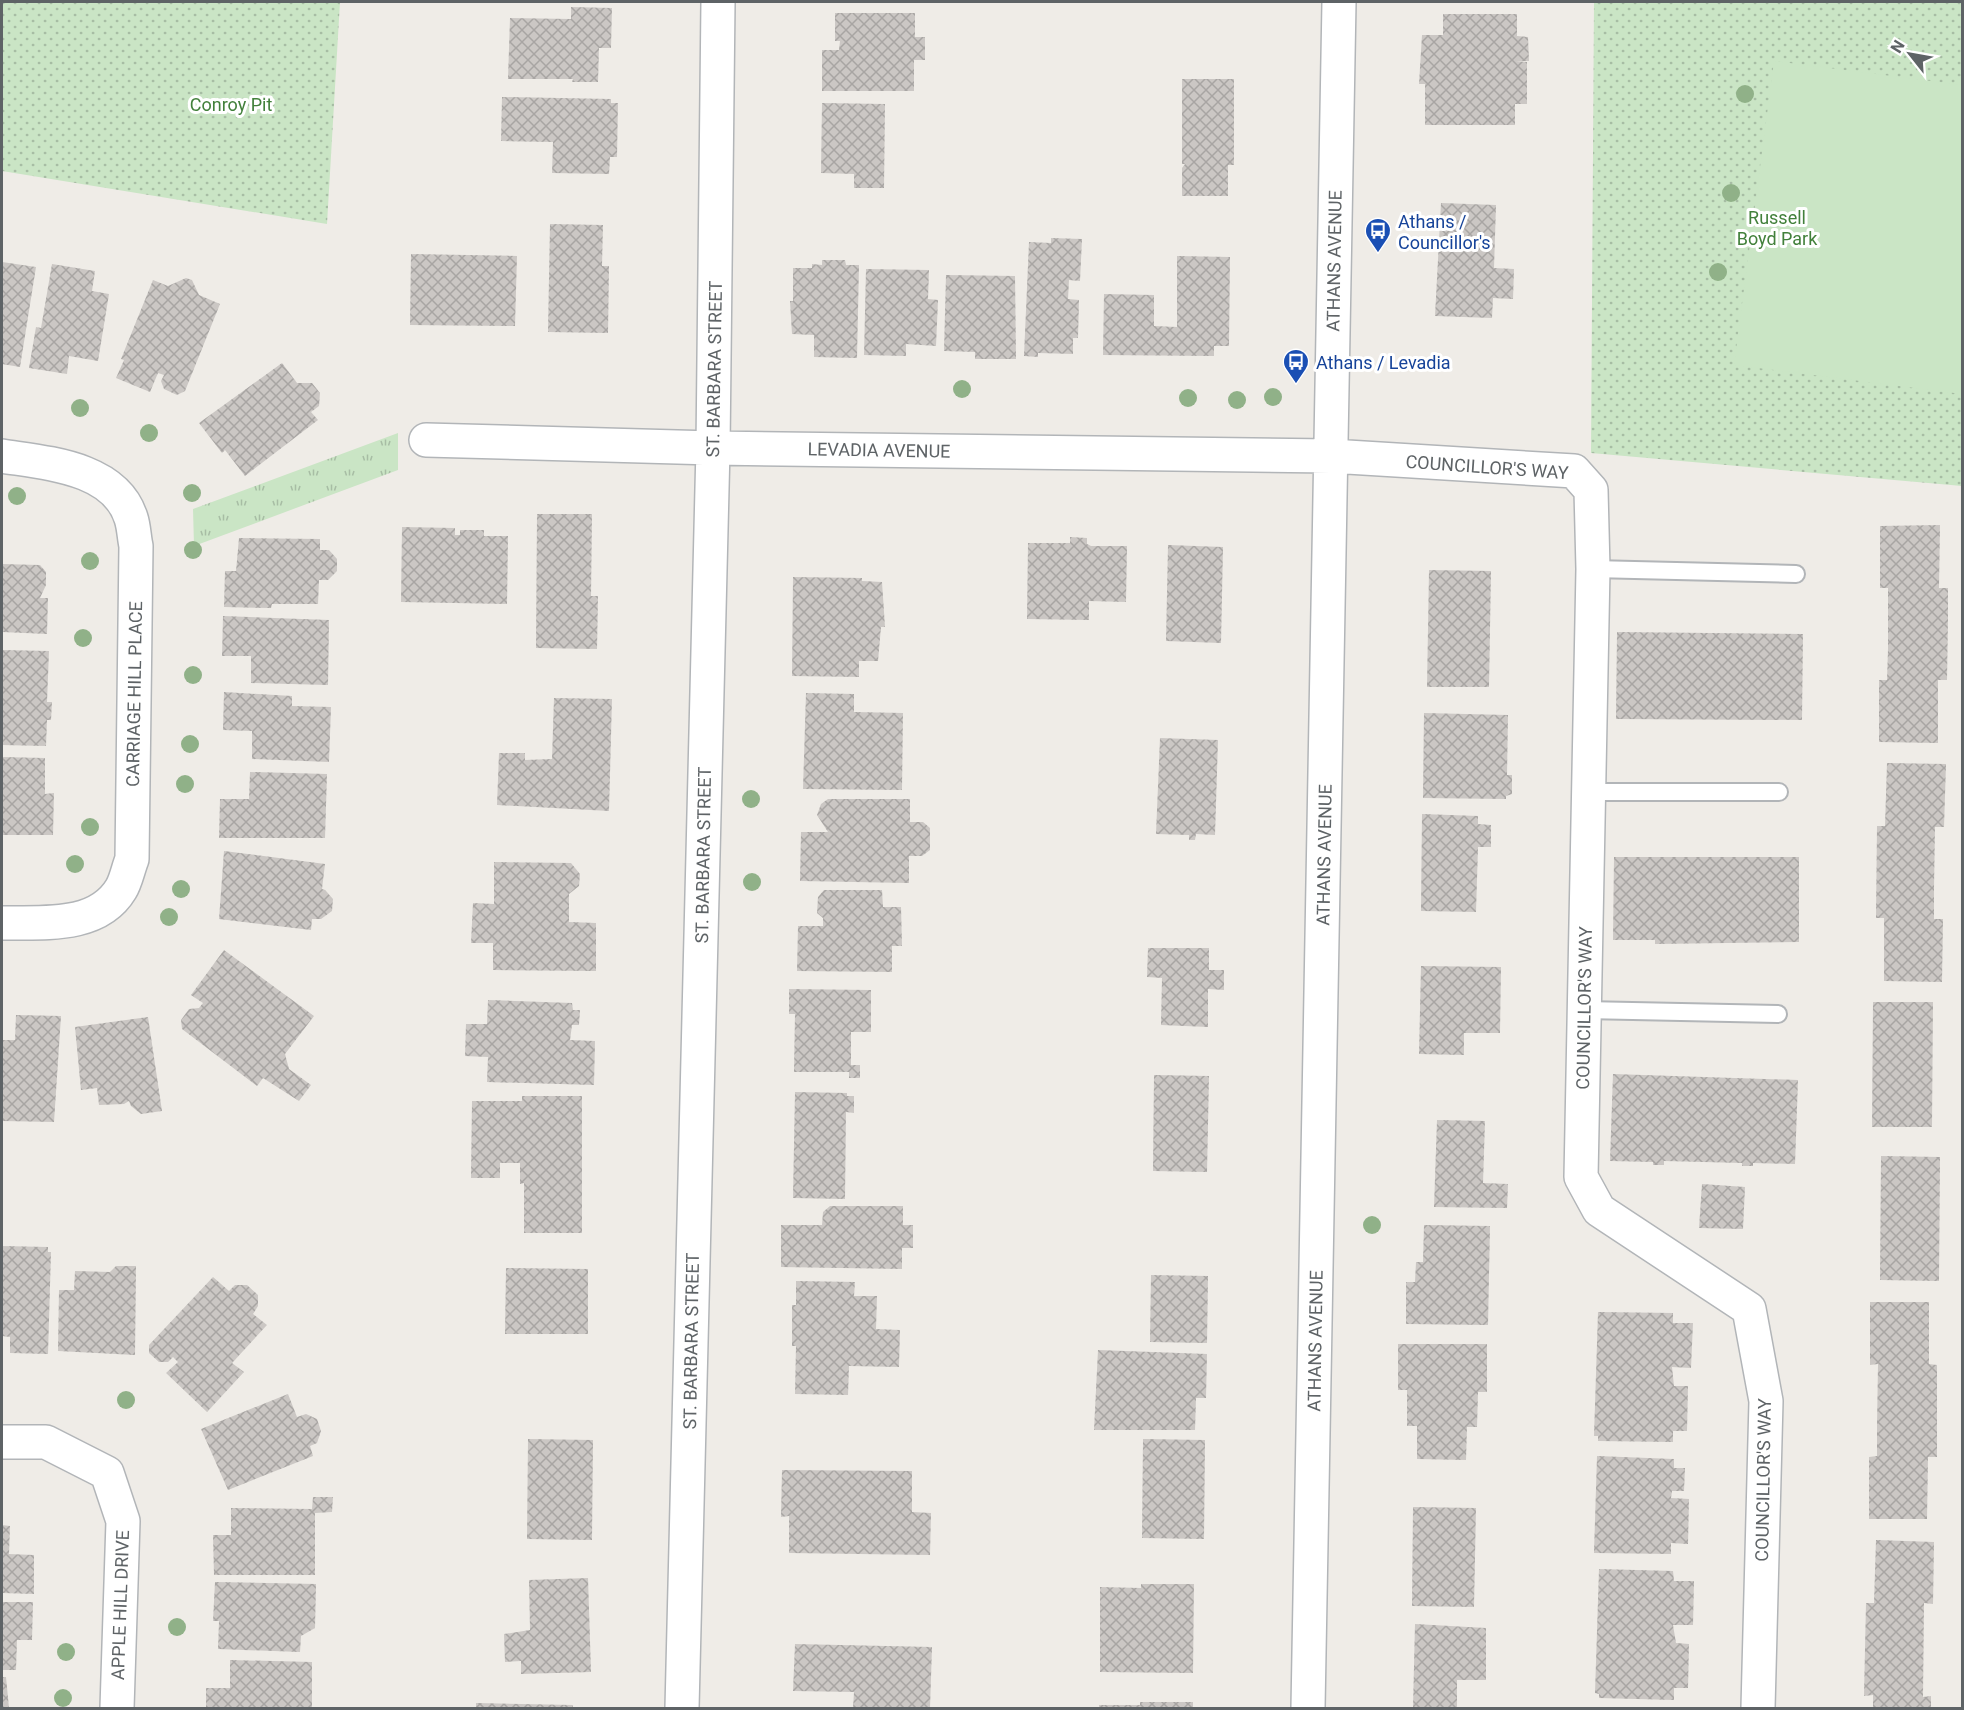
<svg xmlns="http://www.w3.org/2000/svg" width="1964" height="1710" viewBox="0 0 1964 1710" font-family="Roboto,sans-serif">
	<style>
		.grass { fill: url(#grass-tufts) }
		.park { fill: url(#park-dots) }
		.pitch { fill: #cae5c5 }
		.building { fill: url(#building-cross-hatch) }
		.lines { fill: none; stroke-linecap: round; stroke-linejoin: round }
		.service-casing { stroke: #b2b5b8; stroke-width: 20 }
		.minor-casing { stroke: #b2b5b8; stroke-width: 36 }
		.service { stroke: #fff; stroke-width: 16 }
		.minor { stroke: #fff; stroke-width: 33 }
		.tree { fill: #90b188 }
		.labels { text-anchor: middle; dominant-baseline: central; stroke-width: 6; stroke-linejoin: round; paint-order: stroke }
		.park-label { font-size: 18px; fill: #42803b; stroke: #fff }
		.transit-label { font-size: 18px; fill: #164399; stroke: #fff; text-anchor: start }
		.street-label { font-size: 18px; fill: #5e6366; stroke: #fff }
	</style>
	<defs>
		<pattern id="grass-tufts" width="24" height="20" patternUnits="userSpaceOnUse" patternTransform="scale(1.5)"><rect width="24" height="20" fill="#cae5c5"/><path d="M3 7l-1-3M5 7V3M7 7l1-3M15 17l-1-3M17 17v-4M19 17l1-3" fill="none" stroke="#a7bda4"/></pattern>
		<pattern id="park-dots" width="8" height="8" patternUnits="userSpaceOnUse" patternTransform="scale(1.5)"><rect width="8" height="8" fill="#cae5c5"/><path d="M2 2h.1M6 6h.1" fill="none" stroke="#a7bda4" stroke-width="1.8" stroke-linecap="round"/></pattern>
		<pattern id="building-cross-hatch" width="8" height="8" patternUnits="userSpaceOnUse" patternTransform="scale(1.5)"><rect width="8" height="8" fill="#cbc7c4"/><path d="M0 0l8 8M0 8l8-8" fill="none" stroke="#a8a5a3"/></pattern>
	</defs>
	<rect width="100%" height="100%" fill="#efece7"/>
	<path class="grass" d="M 398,433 L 398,470 L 194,546 L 193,509 Z"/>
	<path class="park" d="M 2,2 L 340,2 L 327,224 L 2,171 Z
		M 1594,2 L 1962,2 L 1962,486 L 1591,453 Z"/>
	<path class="pitch" d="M 1774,61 L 1962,85 L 1962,394 L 1734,365 Z"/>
	<path class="building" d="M 571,7 L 612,8 L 611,48 L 599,48 L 598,82 L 572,82 L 573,79 L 508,79 L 510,18 L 571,19 Z
		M 835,13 L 915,13 L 915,37 L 925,37 L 925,60 L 914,60 L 914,91 L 822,91 L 822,50 L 839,50 L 840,41 L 835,41 Z
		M 1443,14 L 1517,14 L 1517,36 L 1528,37 L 1529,61 L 1516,61 L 1527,62 L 1527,104 L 1515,104 L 1515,125 L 1425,125 L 1425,84 L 1419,84 L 1422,35 L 1443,35 Z
		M 1182,79 L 1234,79 L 1234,165 L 1228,165 L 1228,196 L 1182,196 L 1182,168 L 1185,164 L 1182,164 Z
		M 502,97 L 611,99 L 611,103 L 618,103 L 617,157 L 610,157 L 609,174 L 552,173 L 553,142 L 501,141 Z
		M 822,103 L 885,104 L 884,188 L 854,188 L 854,174 L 821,173 Z
		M 1441,203 L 1496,205 L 1494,268 L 1514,269 L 1513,299 L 1493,298 L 1492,318 L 1435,316 Z
		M 550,224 L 603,225 L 602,266 L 609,266 L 608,333 L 548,332 Z
		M 1051,238 L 1082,239 L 1080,281 L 1069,280 L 1068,299 L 1079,300 L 1078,338 L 1073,338 L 1073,354 L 1038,353 L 1038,357 L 1024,356 L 1029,242 L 1051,243 Z
		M 411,254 L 517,256 L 515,326 L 410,325 Z
		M 1177,256 L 1230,257 L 1229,346 L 1214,346 L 1214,356 L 1103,355 L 1104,294 L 1154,295 L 1154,326 L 1177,327 Z
		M 822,260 L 845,260 L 846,265 L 859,265 L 857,358 L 814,357 L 814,335 L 792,334 L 790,301 L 793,301 L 793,268 L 812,268 L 812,264 L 822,265 Z
		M 2,262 L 36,267 L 20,367 L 2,364 Z
		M 52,264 L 95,271 L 92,291 L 109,294 L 98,361 L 69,356 L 67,374 L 29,368 L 36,327 L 41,328 Z
		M 866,269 L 929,270 L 928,299 L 938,300 L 936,346 L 906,344 L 906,356 L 864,355 Z
		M 946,275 L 1015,276 L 1016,359 L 975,359 L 975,352 L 944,351 Z
		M 186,278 L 192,280 L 199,295 L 220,304 L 185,391 L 177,395 L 164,389 L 161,381 L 164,375 L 158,373 L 150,392 L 116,378 L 124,360 L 121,359 L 153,280 L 168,286 Z
		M 282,363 L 297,383 L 312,383 L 320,393 L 319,406 L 311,412 L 318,420 L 245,476 L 225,450 L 222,453 L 199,423 Z
		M 537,514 L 592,514 L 591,596 L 598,596 L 597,649 L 536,648 Z
		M 1940,525 L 1939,588 L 1948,588 L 1948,619 L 1947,680 L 1938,680 L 1938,743 L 1879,742 L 1879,680 L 1887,680 L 1888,649 L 1888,588 L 1880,588 L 1880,526 Z
		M 402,527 L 455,528 L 455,535 L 460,535 L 460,530 L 484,530 L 484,536 L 508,536 L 507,604 L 401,602 Z
		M 1070,537 L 1087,538 L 1087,544 L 1091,546 L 1127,546 L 1126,602 L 1089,601 L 1089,620 L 1027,619 L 1028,543 L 1070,543 Z
		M 239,538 L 320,539 L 320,550 L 329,550 L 337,559 L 337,571 L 328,580 L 319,580 L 318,604 L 272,604 L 271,608 L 224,607 L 225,571 L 236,571 Z
		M 1168,545 L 1223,547 L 1221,643 L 1166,641 Z
		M 2,564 L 40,565 L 46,572 L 46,585 L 40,598 L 48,598 L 47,634 L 2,632 Z
		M 1429,570 L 1491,571 L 1489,687 L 1427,687 Z
		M 793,577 L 862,578 L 862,581 L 882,582 L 885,627 L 881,627 L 878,661 L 859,661 L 859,677 L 792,676 Z
		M 223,616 L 329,620 L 328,685 L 251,683 L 251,656 L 222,656 Z
		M 1617,632 L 1803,634 L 1802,720 L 1616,719 Z
		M 2,650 L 49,651 L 47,702 L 52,702 L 51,720 L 47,720 L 46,746 L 2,745 Z
		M 224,692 L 292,696 L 292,706 L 331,707 L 329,762 L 252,759 L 252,731 L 223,730 Z
		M 806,693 L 854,694 L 854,712 L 903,713 L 902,790 L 803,789 Z
		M 554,698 L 612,699 L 609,811 L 497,805 L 499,753 L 525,753 L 525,760 L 552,759 Z
		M 1424,713 L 1508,715 L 1507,775 L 1512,775 L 1512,794 L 1506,796 L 1506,799 L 1423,798 Z
		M 1160,738 L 1218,740 L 1215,835 L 1196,834 L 1195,840 L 1189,840 L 1189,835 L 1156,834 Z
		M 2,757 L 45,758 L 45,794 L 54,793 L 53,835 L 2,835 Z
		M 1887,763 L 1946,764 L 1944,827 L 1935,827 L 1934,888 L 1934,919 L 1943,919 L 1942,982 L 1884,981 L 1884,918 L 1876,918 L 1877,826 L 1885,826 Z
		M 250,772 L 327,774 L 325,838 L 219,838 L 220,799 L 249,799 Z
		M 828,799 L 910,799 L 910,822 L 923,822 L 930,828 L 930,850 L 922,856 L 909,856 L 909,883 L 800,881 L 801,832 L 828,832 L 817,815 L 821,804 Z
		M 1422,814 L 1478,816 L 1478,824 L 1491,825 L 1491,847 L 1478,847 L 1476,912 L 1421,911 Z
		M 224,851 L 325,864 L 322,889 L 325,890 L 333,899 L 332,911 L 321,919 L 312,919 L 311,930 L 219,919 Z
		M 1614,857 L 1799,857 L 1799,942 L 1655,944 L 1655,940 L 1613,940 Z
		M 494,862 L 571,863 L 580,874 L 579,886 L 569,894 L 569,922 L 596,923 L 596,971 L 493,970 L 493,943 L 471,943 L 473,903 L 494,904 Z
		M 824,890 L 882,890 L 883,907 L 901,907 L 902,946 L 892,946 L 892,972 L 797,971 L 798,926 L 823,926 L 823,918 L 817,913 L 818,897 Z
		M 1148,948 L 1209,948 L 1209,970 L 1224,970 L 1224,990 L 1208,989 L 1208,1027 L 1161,1025 L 1162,978 L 1147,977 Z
		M 224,950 L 314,1016 L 285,1054 L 289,1069 L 311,1085 L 299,1101 L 263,1078 L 257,1086 L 182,1029 L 181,1020 L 189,1009 L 199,1008 L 203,1003 L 191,995 Z
		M 1421,966 L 1501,967 L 1500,1033 L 1464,1033 L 1464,1055 L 1419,1054 Z
		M 789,989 L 871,990 L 871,1032 L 851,1032 L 851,1065 L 860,1065 L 860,1078 L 849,1078 L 849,1072 L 794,1072 L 795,1014 L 789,1014 Z
		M 488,1000 L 572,1003 L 573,1010 L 580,1010 L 579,1025 L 572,1025 L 570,1040 L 595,1041 L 594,1085 L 487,1082 L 488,1057 L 465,1056 L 466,1024 L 487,1024 Z
		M 1873,1002 L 1933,1002 L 1932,1127 L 1872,1127 Z
		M 16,1015 L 61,1016 L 54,1122 L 2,1121 L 2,1040 L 15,1040 Z
		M 148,1017 L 162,1111 L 141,1114 L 131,1106 L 129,1101 L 124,1104 L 99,1105 L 97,1088 L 81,1090 L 75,1027 Z
		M 1613,1074 L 1798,1080 L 1795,1164 L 1753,1163 L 1753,1166 L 1742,1166 L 1742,1163 L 1664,1161 L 1664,1165 L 1653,1165 L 1653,1162 L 1610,1161 Z
		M 1154,1075 L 1209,1076 L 1207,1172 L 1153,1171 Z
		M 795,1092 L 847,1093 L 847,1096 L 854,1096 L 854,1113 L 846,1112 L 845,1199 L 793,1198 Z
		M 522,1096 L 582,1096 L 582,1233 L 524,1233 L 524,1183 L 520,1184 L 520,1163 L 500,1163 L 500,1178 L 471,1178 L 472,1101 L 522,1101 Z
		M 1437,1120 L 1485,1121 L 1483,1183 L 1508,1184 L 1507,1208 L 1434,1207 Z
		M 1881,1156 L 1940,1157 L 1939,1281 L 1880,1280 Z
		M 1702,1184 L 1745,1187 L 1743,1229 L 1699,1228 Z
		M 830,1206 L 903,1206 L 903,1225 L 913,1225 L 913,1248 L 902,1248 L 902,1269 L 781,1267 L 781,1225 L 822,1225 L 823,1212 Z
		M 1424,1225 L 1490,1226 L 1488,1325 L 1406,1324 L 1406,1282 L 1415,1282 L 1416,1262 L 1423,1262 Z
		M 2,1246 L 48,1247 L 48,1252 L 51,1252 L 48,1354 L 10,1353 L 10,1337 L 2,1336 Z
		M 116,1266 L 136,1266 L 135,1355 L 58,1351 L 59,1290 L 74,1290 L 75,1271 L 110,1272 Z
		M 506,1268 L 588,1269 L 588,1334 L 505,1334 Z
		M 1151,1275 L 1208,1276 L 1207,1343 L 1150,1342 Z
		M 213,1277 L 229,1291 L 235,1285 L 247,1285 L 258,1295 L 258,1306 L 253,1314 L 267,1325 L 232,1363 L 244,1372 L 207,1412 L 166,1373 L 178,1362 L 173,1357 L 168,1362 L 159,1362 L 149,1353 L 149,1345 Z
		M 796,1281 L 855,1282 L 854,1296 L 877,1296 L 876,1329 L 900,1330 L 899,1367 L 849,1366 L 848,1395 L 795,1394 L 796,1346 L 792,1346 L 792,1305 L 796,1305 Z
		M 1870,1302 L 1929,1302 L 1929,1364 L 1937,1365 L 1937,1457 L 1928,1457 L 1927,1519 L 1869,1519 L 1869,1457 L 1877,1456 L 1877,1426 L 1878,1364 L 1870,1365 Z
		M 1598,1312 L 1673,1313 L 1673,1323 L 1693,1323 L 1691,1368 L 1672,1367 L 1674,1386 L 1688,1386 L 1687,1431 L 1673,1431 L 1673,1442 L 1598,1441 L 1598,1436 L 1594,1436 Z
		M 1398,1344 L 1487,1344 L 1487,1392 L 1478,1392 L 1477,1427 L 1467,1427 L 1466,1460 L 1417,1459 L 1417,1426 L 1407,1426 L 1407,1390 L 1398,1390 Z
		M 1098,1350 L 1207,1354 L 1206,1398 L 1196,1398 L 1195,1430 L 1094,1430 Z
		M 288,1394 L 297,1417 L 306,1414 L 317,1419 L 321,1431 L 317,1443 L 310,1446 L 313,1456 L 228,1490 L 201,1429 Z
		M 528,1439 L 593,1440 L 592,1540 L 527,1539 Z
		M 1143,1439 L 1205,1440 L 1204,1539 L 1142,1538 Z
		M 1597,1456 L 1674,1459 L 1674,1468 L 1685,1468 L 1684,1491 L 1672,1491 L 1671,1498 L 1689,1499 L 1688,1544 L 1671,1543 L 1671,1554 L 1594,1553 Z
		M 782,1470 L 912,1471 L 912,1512 L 931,1513 L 930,1555 L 789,1553 L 789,1516 L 781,1517 Z
		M 313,1497 L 333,1497 L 332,1512 L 315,1513 L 315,1575 L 214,1575 L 213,1535 L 231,1535 L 231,1508 L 312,1509 Z
		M 1413,1507 L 1476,1508 L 1474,1607 L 1412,1606 Z
		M 2,1525 L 10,1526 L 9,1554 L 34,1555 L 34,1594 L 2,1593 Z
		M 1876,1540 L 1934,1542 L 1933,1604 L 1924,1603 L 1923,1697 L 1931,1696 L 1931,1708 L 1873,1708 L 1873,1695 L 1864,1696 L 1866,1603 L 1874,1603 Z
		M 1599,1569 L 1673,1571 L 1674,1581 L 1694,1581 L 1693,1625 L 1673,1625 L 1676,1643 L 1689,1644 L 1688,1688 L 1674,1688 L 1674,1700 L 1599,1698 L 1599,1694 L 1595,1693 Z
		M 588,1578 L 591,1672 L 521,1674 L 521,1661 L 505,1662 L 504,1634 L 530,1630 L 529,1580 Z
		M 215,1582 L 316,1584 L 315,1628 L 301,1636 L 300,1652 L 218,1649 L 219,1621 L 213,1621 Z
		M 1141,1584 L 1194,1584 L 1193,1673 L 1100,1672 L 1100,1587 L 1141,1588 Z
		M 2,1602 L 33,1602 L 32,1640 L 17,1640 L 16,1670 L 2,1670 Z
		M 1415,1624 L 1486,1628 L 1486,1680 L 1457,1680 L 1457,1708 L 1413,1708 Z
		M 795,1644 L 932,1647 L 930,1708 L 853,1708 L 854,1692 L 793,1691 Z
		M 230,1660 L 312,1662 L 312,1708 L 206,1708 L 206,1688 L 230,1688 Z
		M 2,1677 L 6,1677 L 9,1708 L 2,1708 Z
		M 1140,1702 L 1193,1702 L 1193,1708 L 1099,1708 L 1099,1705 L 1140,1705 Z
		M 476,1703 L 573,1705 L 573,1708 L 476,1708 Z"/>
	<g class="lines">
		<defs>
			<path id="service" d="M 1593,569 L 1796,574
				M 1589,792 L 1779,792
				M 1584,1010 L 1778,1014"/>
			<path id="minor" d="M 426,440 L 713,448 L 1331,456 L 1574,471 L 1591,490 L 1593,569 L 1581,1177 L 1599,1210 L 1749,1309 L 1766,1401 L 1758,1708
				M 2,456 C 46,463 115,467 131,518 C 134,527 134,537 136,546 L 132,859 C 128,869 126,881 121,889 C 97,929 42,922 2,923
				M 2,1442 L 46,1442 L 107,1473 L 123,1521 L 117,1708
				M 682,1708 L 713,448 L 718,2
				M 1308,1708 L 1339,2"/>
		</defs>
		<use href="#service" class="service-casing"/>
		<use href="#minor" class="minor-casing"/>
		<use href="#service" class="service"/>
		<use href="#minor" class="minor"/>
	</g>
	<g class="tree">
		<circle cx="1745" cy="94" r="9"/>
		<circle cx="1731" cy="193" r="9"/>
		<circle cx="1718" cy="272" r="9"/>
		<circle cx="962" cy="389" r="9"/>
		<circle cx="1273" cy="397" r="9"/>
		<circle cx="1188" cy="398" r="9"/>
		<circle cx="1237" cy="400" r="9"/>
		<circle cx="80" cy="408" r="9"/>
		<circle cx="149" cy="433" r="9"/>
		<circle cx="192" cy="493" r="9"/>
		<circle cx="17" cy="496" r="9"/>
		<circle cx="193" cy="550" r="9"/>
		<circle cx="90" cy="561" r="9"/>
		<circle cx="83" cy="638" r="9"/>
		<circle cx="193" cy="675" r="9"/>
		<circle cx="190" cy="744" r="9"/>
		<circle cx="185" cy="784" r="9"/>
		<circle cx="751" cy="799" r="9"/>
		<circle cx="90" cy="827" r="9"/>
		<circle cx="75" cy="864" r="9"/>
		<circle cx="752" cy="882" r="9"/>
		<circle cx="181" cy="889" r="9"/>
		<circle cx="169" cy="917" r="9"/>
		<circle cx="1372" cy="1225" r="9"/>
		<circle cx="126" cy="1400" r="9"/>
		<circle cx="177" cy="1627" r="9"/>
		<circle cx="66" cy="1652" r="9"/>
		<circle cx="63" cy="1698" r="9"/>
	</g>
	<defs>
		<symbol id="bus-pin" viewBox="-11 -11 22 30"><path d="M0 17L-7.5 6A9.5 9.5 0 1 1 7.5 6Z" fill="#1a4fb4" stroke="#fff"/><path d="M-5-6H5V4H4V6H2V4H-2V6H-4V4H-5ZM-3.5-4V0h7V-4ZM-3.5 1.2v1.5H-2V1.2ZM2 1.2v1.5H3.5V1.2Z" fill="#fff"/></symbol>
	</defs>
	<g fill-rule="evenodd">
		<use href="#bus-pin" x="1363" y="216" width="30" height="40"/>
		<use href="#bus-pin" x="1281" y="347" width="30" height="40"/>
	</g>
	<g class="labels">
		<g class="park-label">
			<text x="231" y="104">Conroy Pit</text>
			<text x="1777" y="217">Russell<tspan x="1777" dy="21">Boyd Park</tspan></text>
		</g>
		<g class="transit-label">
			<text x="1398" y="221">Athans /<tspan x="1398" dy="21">Councillor's</tspan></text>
			<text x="1316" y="362">Athans / Levadia</text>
		</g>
		<g class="street-label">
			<text transform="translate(1334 261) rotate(-89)">ATHANS AVENUE</text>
			<text transform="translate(714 369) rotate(-89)">ST. BARBARA STREET</text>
			<text transform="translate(879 450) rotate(1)">LEVADIA AVENUE</text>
			<text transform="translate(1487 467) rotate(4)">COUNCILLOR'S WAY</text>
			<text transform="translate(134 694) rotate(-89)">CARRIAGE HILL PLACE</text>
			<text transform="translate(703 855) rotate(-89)">ST. BARBARA STREET</text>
			<text transform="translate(1324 855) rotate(-89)">ATHANS AVENUE</text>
			<text transform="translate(1584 1008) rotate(-89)">COUNCILLOR'S WAY</text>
			<text transform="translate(691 1341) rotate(-89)">ST. BARBARA STREET</text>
			<text transform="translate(1315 1341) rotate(-89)">ATHANS AVENUE</text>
			<text transform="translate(1763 1480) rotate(-89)">COUNCILLOR'S WAY</text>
			<text transform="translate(120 1605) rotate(-88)">APPLE HILL DRIVE</text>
		</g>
	</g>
	<rect width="1964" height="1710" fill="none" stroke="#5e6366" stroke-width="6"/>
	<g transform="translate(1910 54) rotate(301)" stroke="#ffffff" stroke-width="4.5" paint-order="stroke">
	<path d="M0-4.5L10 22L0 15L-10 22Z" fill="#5e6366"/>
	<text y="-9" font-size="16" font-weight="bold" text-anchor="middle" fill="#5e6366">N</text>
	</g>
</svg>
